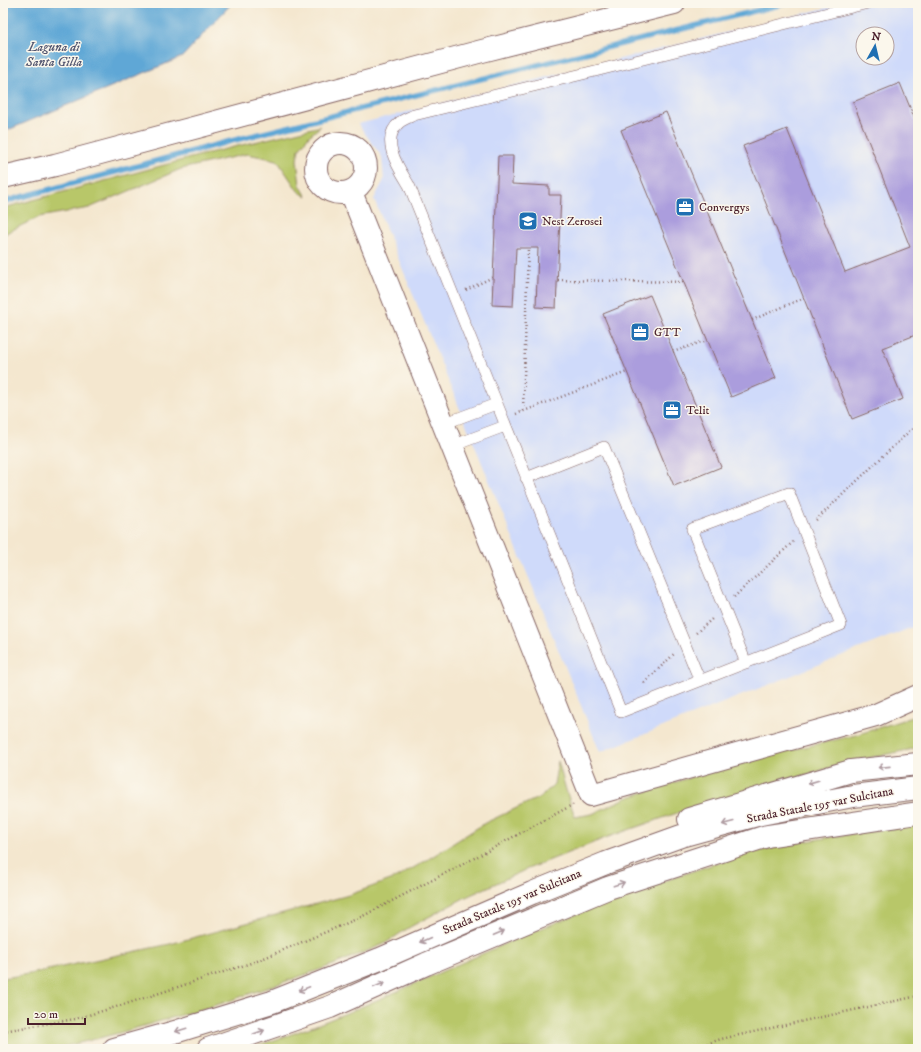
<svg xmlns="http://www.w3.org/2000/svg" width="921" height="1052" viewBox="0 0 921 1052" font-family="'IM FELL DW Pica',serif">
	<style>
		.built { fill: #cfdafa; fill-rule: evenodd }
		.green { fill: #b8c769; stroke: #81734a }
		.water { fill: #5fa7d6; stroke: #546380 }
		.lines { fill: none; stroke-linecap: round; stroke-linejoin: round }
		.stream { stroke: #5fa7d6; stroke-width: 5.5 }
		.building { fill: #ab9ddd }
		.service-casing { stroke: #866564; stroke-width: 12 }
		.minor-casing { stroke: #866564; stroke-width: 24 }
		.trunk-casing { stroke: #866564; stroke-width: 24 }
		.path { stroke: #866564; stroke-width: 2.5; stroke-dasharray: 1 3; stroke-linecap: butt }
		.service { stroke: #fff; stroke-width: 11 }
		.minor { stroke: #fff; stroke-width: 22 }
		.trunk { stroke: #fff; stroke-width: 22 }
		.oneway { stroke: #ae9aa0 }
		.labels { text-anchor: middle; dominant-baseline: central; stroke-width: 3; stroke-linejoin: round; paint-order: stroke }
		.poi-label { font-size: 12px; fill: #4a1f2b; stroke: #fbf7ec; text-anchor: start }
		.street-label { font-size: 12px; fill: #4a1f2b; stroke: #fbf7ec }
		.water-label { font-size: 13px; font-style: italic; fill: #52556f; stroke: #fbf7ec }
	</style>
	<rect width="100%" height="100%" fill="#fbf7ec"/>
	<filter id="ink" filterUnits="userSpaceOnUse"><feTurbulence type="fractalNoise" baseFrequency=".025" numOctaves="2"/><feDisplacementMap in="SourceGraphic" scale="8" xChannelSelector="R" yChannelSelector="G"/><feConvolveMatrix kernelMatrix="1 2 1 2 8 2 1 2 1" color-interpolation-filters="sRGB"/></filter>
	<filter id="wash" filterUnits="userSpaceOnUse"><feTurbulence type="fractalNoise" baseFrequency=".012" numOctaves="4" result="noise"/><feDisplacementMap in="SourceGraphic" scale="16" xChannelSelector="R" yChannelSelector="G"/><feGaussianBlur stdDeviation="0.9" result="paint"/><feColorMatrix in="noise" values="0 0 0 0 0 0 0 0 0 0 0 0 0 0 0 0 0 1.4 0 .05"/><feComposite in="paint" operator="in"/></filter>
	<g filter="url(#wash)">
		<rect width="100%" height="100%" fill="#f4e7cf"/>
		<path class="built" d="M 846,3 L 918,3 L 918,625 L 600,752 L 374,199 L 384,180 L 382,157 L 358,124 ZM 863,34 L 887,34 L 887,58 L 863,58 Z"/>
		<path class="green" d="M 321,126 L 309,136 L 299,149 L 297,160 L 300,185 L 307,197 L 298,191 L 277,160 L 247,154 L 181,169 L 89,208 L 39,217 L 8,232 L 3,236 L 3,208 L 213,152 Z
			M 918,715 L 918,748 L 853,761 L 683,811 L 608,837 L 525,870 L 466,897 L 410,927 L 384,944 L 333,965 L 223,1003 L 119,1033 L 55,1049 L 3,1049 L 3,978 L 29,974 L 170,944 L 349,895 L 396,878 L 427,860 L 485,823 L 542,796 L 554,784 L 558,761 L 566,790 L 575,817 L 592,814 L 626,798 L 698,775 L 783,752 L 856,735 Z
			M 918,825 L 918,1049 L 246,1049 C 330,1024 410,985 491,950 C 532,931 575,915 617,899 C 649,887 682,874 714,864 C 780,842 850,834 918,825 Z"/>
		<path class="water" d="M 3,3 L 232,3 L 182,57 L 3,132 Z"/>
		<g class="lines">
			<path class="stream" d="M 3,202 L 231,141 L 787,3"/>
		</g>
		<g id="blocks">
			<path class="building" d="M 900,83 L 918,127 L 918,334 L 882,348 L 903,399 L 852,419 L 743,146 L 787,129 L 845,272 L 910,247 L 853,102 Z
				M 666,112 L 776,378 L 731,397 L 621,130 Z
				M 498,156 L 513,156 L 512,184 L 549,186 L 549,195 L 561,195 L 556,308 L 536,307 L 538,248 L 516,248 L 513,306 L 492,305 Z
				M 650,295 L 721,467 L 674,486 L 603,314 Z"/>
		</g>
	</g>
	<g filter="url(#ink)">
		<use href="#blocks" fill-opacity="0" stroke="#866564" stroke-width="1"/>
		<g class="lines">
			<defs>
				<path id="service" d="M 443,424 L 496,404
					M 452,446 L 505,426
					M 526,478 L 604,447 L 700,681
					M 746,663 L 692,529 L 789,493 L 841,625 L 621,712 L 409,185 C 398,167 379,139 400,122 C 404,119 410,117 414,115 L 599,70 L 868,3"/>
				<path id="minor" d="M316 168a25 25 0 1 1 50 0a25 25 0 1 1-50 0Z
					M 3,177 L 55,165 L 482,51 L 674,3
					M 351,192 L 591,795 L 876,715 L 918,696
					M 851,771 L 918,764"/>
				<path id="trunk" d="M 689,819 L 851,771
					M 114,1049 L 178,1031 L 272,1002 L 380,959 L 532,893 L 606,863 L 681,836 L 761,814 L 853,796 L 918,788
					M 208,1049 L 330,1007 L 426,964 L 608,888 L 767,836 L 918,813"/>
			</defs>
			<use href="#service" class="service-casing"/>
			<use href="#minor" class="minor-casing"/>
			<use href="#trunk" class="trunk-casing"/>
			<path class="path" d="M 558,280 L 683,282
				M 466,290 L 493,277
				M 752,320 L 804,298
				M 673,352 L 707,340
				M 523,411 L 528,248
				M 516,414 L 627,372
				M 816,520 L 918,423
				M 734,597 L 793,542
				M 696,633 L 712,619
				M 644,683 L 674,654
				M 3,1031 L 75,1019 L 126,1004 L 257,961 L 345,924 L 363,916 L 469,861 L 574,804
				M 692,1049 L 721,1039 L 918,996"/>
			<use href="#service" class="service"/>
			<use href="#minor" class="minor"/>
			<use href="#trunk" class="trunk"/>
		</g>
		<defs><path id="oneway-shaft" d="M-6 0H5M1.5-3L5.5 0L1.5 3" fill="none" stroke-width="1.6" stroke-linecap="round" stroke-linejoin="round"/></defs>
		<g class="oneway">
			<use href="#oneway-shaft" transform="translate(884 767) rotate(174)"/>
			<use href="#oneway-shaft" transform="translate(813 782) rotate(164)"/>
			<use href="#oneway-shaft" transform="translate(728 823) rotate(165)"/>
			<use href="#oneway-shaft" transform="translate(619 884) rotate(-18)"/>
			<use href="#oneway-shaft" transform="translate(499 933) rotate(-23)"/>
			<use href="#oneway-shaft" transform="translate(425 940) rotate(156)"/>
			<use href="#oneway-shaft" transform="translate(379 985) rotate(-24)"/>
			<use href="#oneway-shaft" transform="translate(304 989) rotate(159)"/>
			<use href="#oneway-shaft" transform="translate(181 1030) rotate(163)"/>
			<use href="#oneway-shaft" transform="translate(259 1032) rotate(-19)"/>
		</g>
	</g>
	<defs>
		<symbol id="office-square" viewBox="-11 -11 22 22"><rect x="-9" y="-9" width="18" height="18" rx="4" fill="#1f6fb2" stroke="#fbf7ec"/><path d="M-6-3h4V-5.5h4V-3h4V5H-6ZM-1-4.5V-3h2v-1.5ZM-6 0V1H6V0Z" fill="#fff"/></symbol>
		<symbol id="school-square" viewBox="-11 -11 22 22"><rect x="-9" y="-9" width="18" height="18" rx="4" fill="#1f6fb2" stroke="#fbf7ec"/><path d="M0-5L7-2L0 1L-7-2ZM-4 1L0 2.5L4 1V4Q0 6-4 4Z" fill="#fff"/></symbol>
	</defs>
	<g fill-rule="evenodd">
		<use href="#office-square" x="674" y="196" width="22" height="22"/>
		<use href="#school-square" x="517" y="210" width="22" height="22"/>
		<use href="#office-square" x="629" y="321" width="22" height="22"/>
		<use href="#office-square" x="661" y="399" width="22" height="22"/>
	</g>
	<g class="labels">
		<g class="poi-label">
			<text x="699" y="207">Convergys</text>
			<text x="542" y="221">Nest Zerosei</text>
			<text x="654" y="332">GTT</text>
			<text x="686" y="410">Telit</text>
		</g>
		<g class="street-label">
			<text transform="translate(820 805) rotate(-11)">Strada Statale 195 var Sulcitana</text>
			<text transform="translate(512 902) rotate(-23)">Strada Statale 195 var Sulcitana</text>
		</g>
		<g class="water-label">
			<text x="54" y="47">Laguna di<tspan x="54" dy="15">Santa Gilla</tspan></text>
		</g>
	</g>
	<rect width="921" height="1052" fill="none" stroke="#fbf7ec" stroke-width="16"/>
	<g transform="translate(875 46) rotate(8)"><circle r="19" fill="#fbf7ec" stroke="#b4a19f"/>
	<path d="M0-3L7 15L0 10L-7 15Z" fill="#1f6fb2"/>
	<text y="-6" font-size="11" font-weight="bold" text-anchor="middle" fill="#4a1f2b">N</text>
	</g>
	<path d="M28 1018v6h57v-6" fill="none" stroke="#4a1f2b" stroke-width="2"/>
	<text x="34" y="1018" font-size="12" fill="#4a1f2b" stroke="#fbf7ec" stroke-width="3" paint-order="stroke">20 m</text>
</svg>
